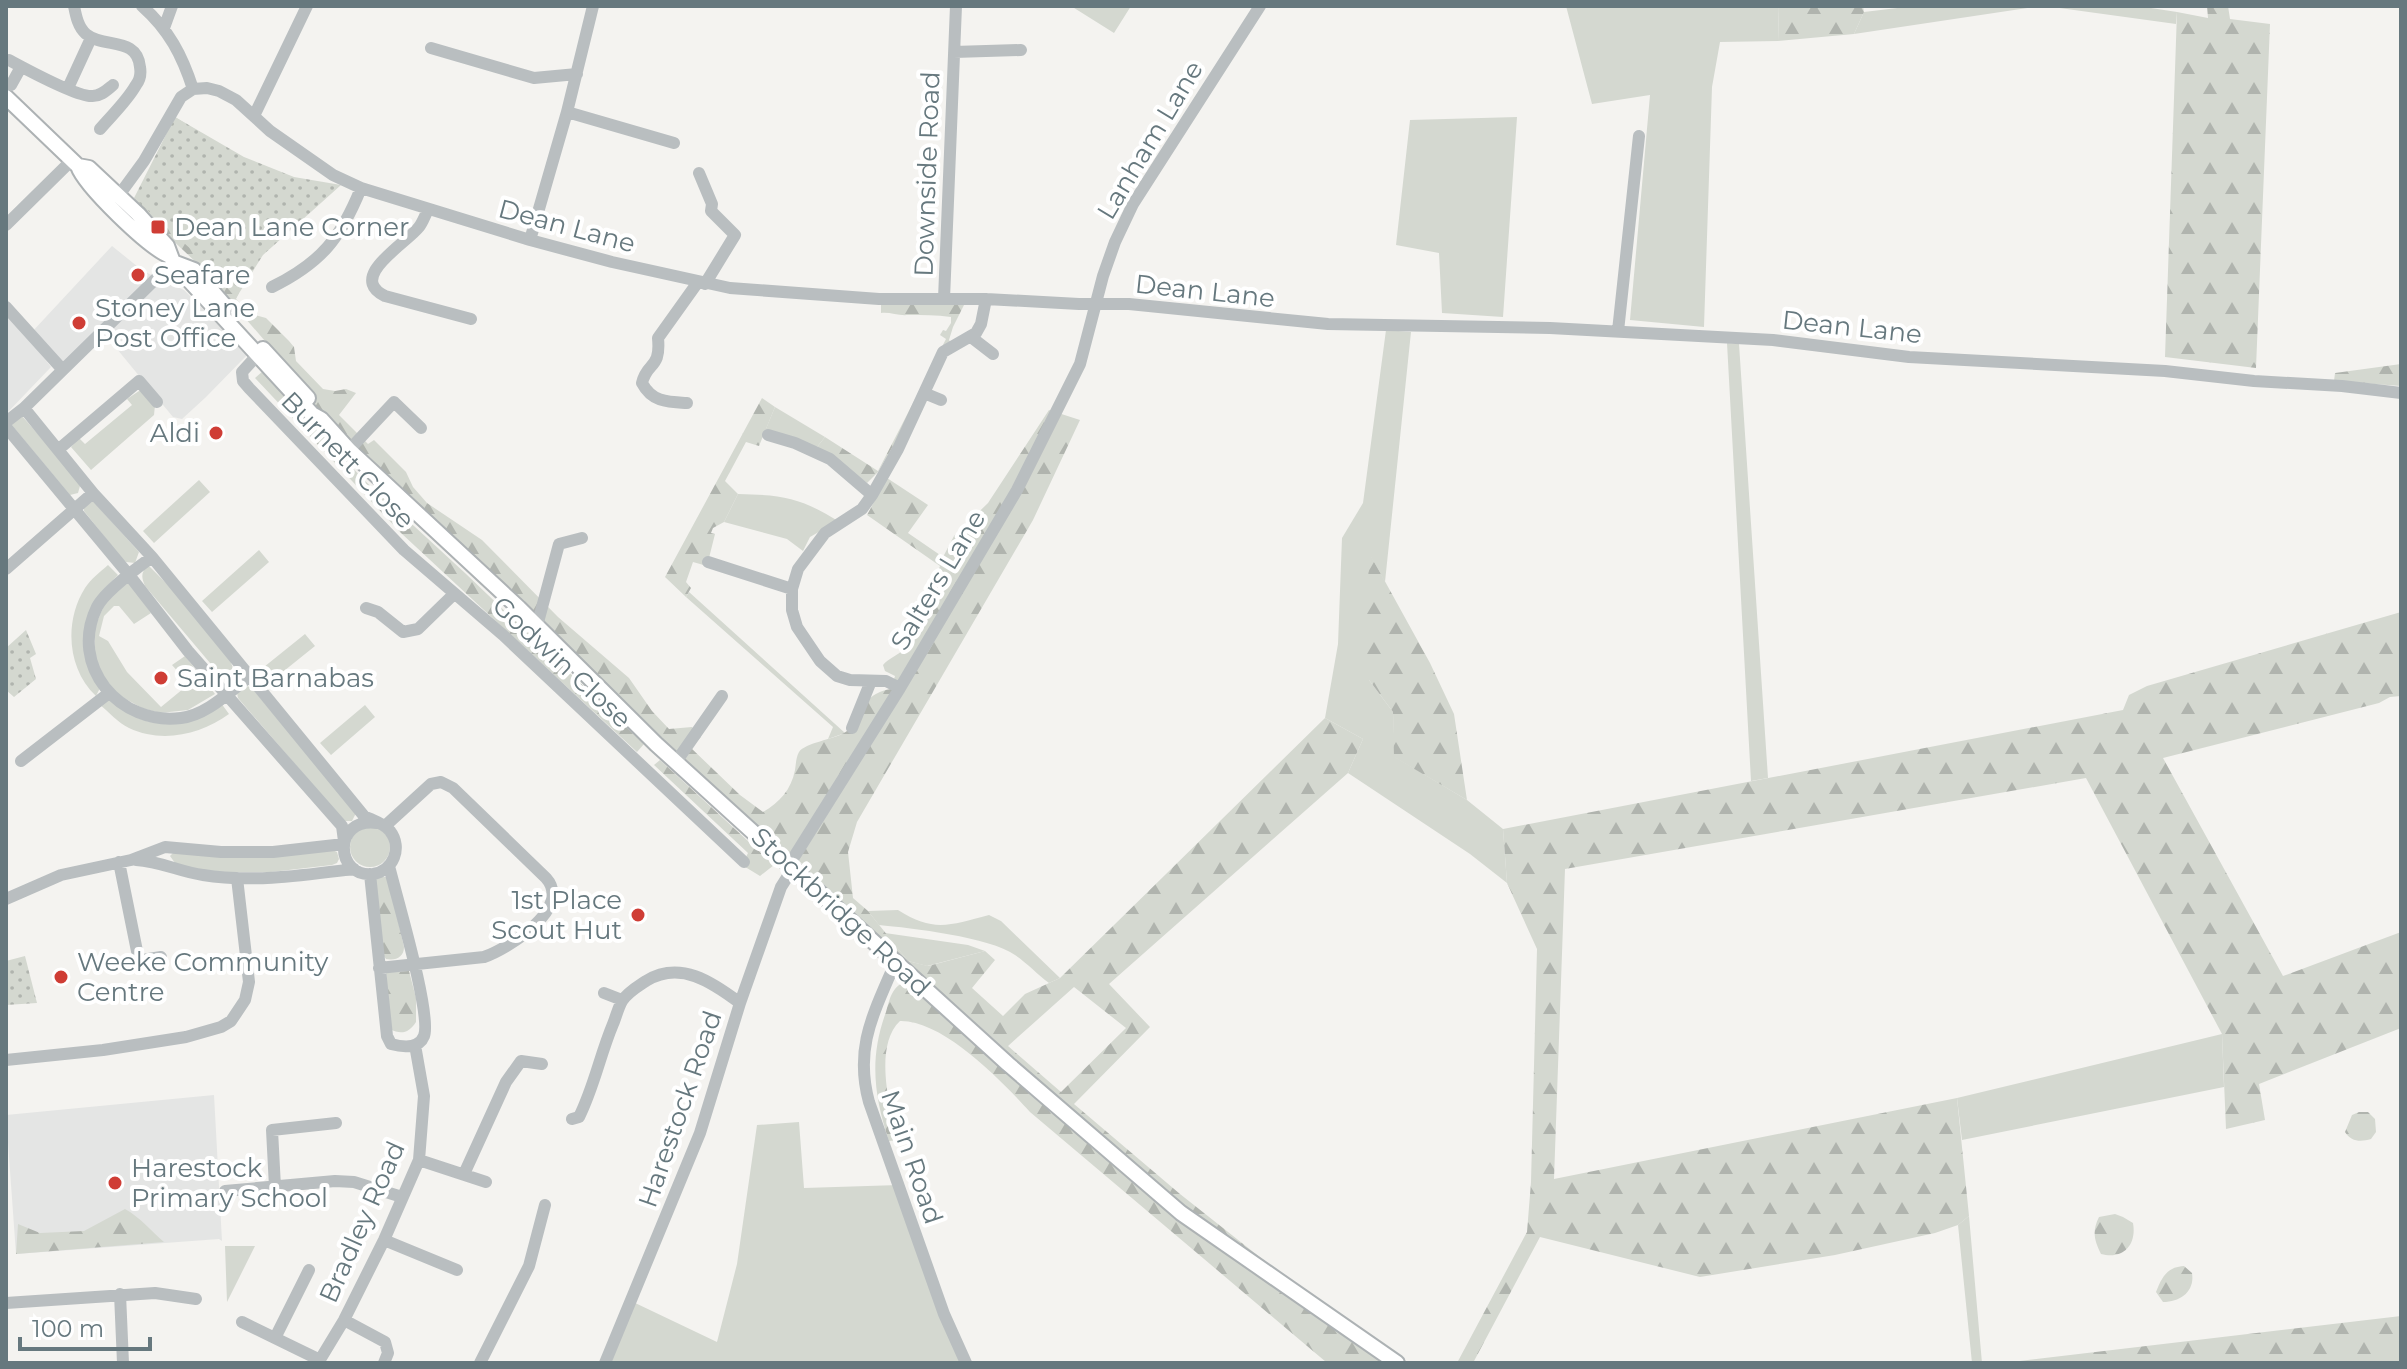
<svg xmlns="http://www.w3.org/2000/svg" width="2407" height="1369" viewBox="0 0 2407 1369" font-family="Montserrat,sans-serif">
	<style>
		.built { fill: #e4e5e4 }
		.grass { fill: #d4d8d0 }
		.forest { fill: url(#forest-firs); fill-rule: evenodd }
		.park { fill: url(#park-dots) }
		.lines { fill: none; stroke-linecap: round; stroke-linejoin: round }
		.major-casing { stroke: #adb2b4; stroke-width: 18 }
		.minor { stroke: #b9bec0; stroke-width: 12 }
		.major { stroke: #fff; stroke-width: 14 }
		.poi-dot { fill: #cf3d35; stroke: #fff; stroke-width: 3 }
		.labels { text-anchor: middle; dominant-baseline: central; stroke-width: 8; stroke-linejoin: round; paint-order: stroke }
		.street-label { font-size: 26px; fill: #66787e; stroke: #fff }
		.poi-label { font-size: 26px; fill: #66787e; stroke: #fff; text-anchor: start }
	</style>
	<defs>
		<pattern id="forest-firs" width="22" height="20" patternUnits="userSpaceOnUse" patternTransform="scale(2)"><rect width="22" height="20" fill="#d4d8d0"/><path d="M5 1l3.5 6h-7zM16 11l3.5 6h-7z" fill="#b0b4ae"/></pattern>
		<pattern id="park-dots" width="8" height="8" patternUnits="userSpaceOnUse" patternTransform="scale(2)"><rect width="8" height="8" fill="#d4d8d0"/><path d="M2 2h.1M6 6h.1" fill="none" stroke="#b0b4ae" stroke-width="1.8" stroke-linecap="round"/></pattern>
	</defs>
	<rect width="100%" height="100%" fill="#f4f3f0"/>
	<path class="built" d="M 112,246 L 143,271 L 184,290 L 248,354 L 206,397 L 182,419 L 173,417 L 103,332 L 64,365 L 32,332 Z
		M 6,310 L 51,367 L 6,414 Z
		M 214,1095 L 222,1241 L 219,1239 L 16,1254 L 6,1115 Z"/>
	<path class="grass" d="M 1071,6 L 1131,6 L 1114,33 Z
		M 1566,6 L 1779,6 L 1778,41 L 1720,42 L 1712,87 L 1704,327 L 1630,320 L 1650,95 L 1592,104 Z
		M 1914,6 L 2041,6 L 1854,34 L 1864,12 Z
		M 2045,6 L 2138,6 L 2177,12 L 2176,24 Z
		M 1517,117 L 1503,317 L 1442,313 L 1439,253 L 1396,245 L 1410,120 Z
		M 1386,330 L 1411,332 L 1385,582 L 1371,557 L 1369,680 L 1393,712 L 1395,757 L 1467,800 L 1503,829 L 1507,883 L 1470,854 L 1348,773 L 1363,739 L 1325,718 L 1338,644 L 1342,538 L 1363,503 Z
		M 1727,343 L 1739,344 L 1768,778 L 1751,781 Z
		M 139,391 L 142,391 L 155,405 L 154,415 L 91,470 L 71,447 L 79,438 L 85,444 L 132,405 L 127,399 Z
		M 775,407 L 825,437 L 817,447 L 765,431 Z
		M 22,416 L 75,476 L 80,486 L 78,493 L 70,495 L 11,424 Z
		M 199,480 L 210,492 L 154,543 L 143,531 Z
		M 738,494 C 783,495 799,497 838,521 L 810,537 L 803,551 L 787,539 L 724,522 Z
		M 93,501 L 139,552 L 135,563 L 126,562 L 123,560 L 84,511 L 84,507 Z
		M 259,550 L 269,562 L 212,612 L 202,601 Z
		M 108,565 L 118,575 L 105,588 L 90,612 L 100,688 L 96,696 C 67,669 64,621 85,588 C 91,579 100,572 108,565 Z
		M 148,565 L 173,590 L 230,659 L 234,672 L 230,679 L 221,676 L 145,586 C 141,577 141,572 148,565 Z
		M 128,581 L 151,613 L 134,624 L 119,606 L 114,606 L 104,616 L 99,636 L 108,641 L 127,672 L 161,707 L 189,684 L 172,665 L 185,656 L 215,694 L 188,710 L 160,713 L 142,708 L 122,697 L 114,690 L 96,666 L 94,629 L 105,603 Z
		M 689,592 L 845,733 L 828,739 L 833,727 L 686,597 Z
		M 305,634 L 315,646 L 269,683 L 259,671 Z
		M 245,686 L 251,687 L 356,813 L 352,821 L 344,821 L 238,698 L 237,693 Z
		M 109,699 C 124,711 143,724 162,723 L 221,703 L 229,714 C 201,734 163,744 129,728 C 118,723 109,712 100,705 Z
		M 365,705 L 375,717 L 331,755 L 320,743 Z
		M350 847a20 20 0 1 1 40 0a20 20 0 1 1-40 0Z
		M 333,850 L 337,852 L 339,859 L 337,863 L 332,865 L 271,872 L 207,872 L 175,863 L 170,856 L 174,852 L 257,858 Z
		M 898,910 C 934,933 950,925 989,915 L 1001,921 L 1060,978 L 1049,983 C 1037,974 1027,963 1015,955 C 990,937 911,928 879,925 L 868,911 Z
		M 885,933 L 968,945 L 985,951 L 927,966 L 908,961 Z
		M 2222,1034 L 2224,1087 L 1962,1140 L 1957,1098 Z
		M 799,1122 L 804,1188 L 899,1185 L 967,1363 L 605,1363 L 631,1301 L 717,1342 L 737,1264 L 757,1125 Z
		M 1969,1216 L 1982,1363 L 1972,1363 L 1958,1225 Z
		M 225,1246 L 255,1246 L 227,1302 Z"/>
	<path class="forest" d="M 1779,6 L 1863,6 L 1864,12 L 1854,34 L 1778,41 Z
		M 2207,6 L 2228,6 L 2230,19 L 2270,24 L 2256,368 L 2165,357 L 2177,12 L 2208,18 Z
		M 175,117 L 201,133 L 239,293 L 236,299 L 251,314 L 266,318 L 289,341 L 294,347 L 296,361 L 323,389 L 335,391 L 346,389 L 356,393 L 339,415 L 368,444 L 374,440 L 406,472 L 413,487 L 427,503 L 482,540 L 558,617 L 629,678 L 652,711 L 669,729 L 692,727 L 701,737 L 691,748 L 740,795 L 763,812 C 780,802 791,790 795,770 C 796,764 796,757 799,752 C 805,743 834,739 844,733 C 848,731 850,728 852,724 C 864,705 868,693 891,689 L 895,676 L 885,671 L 883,665 C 889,658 897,656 904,649 C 922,631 930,591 940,566 L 867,515 L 887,478 L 928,505 L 908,533 L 943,557 L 954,536 L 988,503 L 1049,410 L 1080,420 L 1033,520 L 857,822 L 848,852 L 853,898 L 868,911 L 908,961 L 928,966 L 985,951 L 995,960 L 972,988 L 1003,1016 L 1025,994 L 1060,978 L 1325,718 L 1363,739 L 1348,773 L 1109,984 L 1150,1027 L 1074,1104 L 1180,1194 L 1389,1359 L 1400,1363 L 1326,1362 L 1030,1112 C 1002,1081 943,1020 900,1021 C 873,1046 890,1110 898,1140 L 889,1141 C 874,1096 869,1058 886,1012 C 888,1005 890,995 895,989 C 900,983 909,979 915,974 L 800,862 L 788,853 L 615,695 L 404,495 L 323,415 L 271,348 L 200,266 L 133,203 ZM 1074,987 L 1126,1028 L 1061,1092 L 1008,1046 Z
		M 881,302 L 964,305 L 953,327 L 949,340 L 952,345 L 878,472 L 867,483 L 817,447 L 825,437 L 878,471 L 946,339 L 940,335 L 943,330 L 946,331 L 951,323 L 951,317 C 936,315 923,315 908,315 C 899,316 890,312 881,313 Z
		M 2401,364 L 2401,386 L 2334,381 L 2335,373 Z
		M 263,371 L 363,479 L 465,573 L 644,744 L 637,752 L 401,533 L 255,378 Z
		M 762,398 L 775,407 L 759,446 L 746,442 L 725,481 L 738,494 L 724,522 L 713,528 L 711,533 L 715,534 L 707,566 L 693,562 L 686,582 L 691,588 L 686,597 L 665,577 Z
		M 1371,556 L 1430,663 L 1454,714 L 1467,800 L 1394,757 L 1393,712 L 1369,680 L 1357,650 Z
		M 2401,612 L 2401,696 L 2390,697 L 2379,703 L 2163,758 L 2283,976 L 2401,932 L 2401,1028 L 2259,1084 L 2265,1120 L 2226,1129 L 2222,1034 L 2086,778 L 1565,869 L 1554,1179 L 1957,1098 L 1969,1216 L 1958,1225 L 1935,1233 L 1835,1255 L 1700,1277 L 1540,1237 L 1473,1363 L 1457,1363 L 1527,1232 L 1531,1182 L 1537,949 L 1507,883 L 1503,829 L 2123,710 L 2129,695 L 2147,686 Z
		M 660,760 L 774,865 L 760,876 L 742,865 L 748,853 L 654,765 Z
		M 381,877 L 388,877 L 404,947 C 404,957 396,961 386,959 L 383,955 L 375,880 Z
		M 409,971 L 416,998 L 416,1022 C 409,1033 401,1035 390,1029 L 386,972 Z
		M 2359,1112 L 2368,1112 L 2375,1119 L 2376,1132 L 2371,1139 C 2361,1142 2351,1142 2345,1132 L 2352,1115 Z
		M 125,1209 C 140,1217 152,1232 164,1242 L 16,1254 L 18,1224 L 40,1233 L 84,1231 Z
		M 2115,1214 L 2123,1217 L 2133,1223 C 2137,1245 2123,1260 2101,1254 C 2094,1240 2092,1231 2099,1217 Z
		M 2184,1266 L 2192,1273 C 2195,1291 2181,1302 2163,1302 L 2156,1292 C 2162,1277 2167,1267 2184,1266 Z
		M 2401,1316 L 2401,1363 L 2003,1363 Z"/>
	<path class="park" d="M 175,117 L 244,157 L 294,177 L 341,185 L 263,255 L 236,298 L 204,261 L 134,198 Z
		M 26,630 L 36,654 L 30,658 L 36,679 L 14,697 L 6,690 L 6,648 Z
		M 25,956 L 37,1003 L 6,1005 L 6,961 Z"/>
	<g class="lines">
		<defs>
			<path id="major" d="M 6,97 L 78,166 L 89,168 L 138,214 L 167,246 L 173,262 L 194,270 L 225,306
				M 78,166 C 85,186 149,248 170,256
				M 179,266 L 187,278 L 312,414 L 321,419 L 349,450 L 519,608 L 656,744 L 1008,1064 L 1181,1213 L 1397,1363
				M 263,349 L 308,398"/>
		</defs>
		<use href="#major" class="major-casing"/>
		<path class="minor" d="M 74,6 C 76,16 78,27 86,34 C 104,49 137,36 140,67 C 141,73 140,80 136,85 C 127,101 112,115 100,129
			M 142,6 C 169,30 182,55 193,89
			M 164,28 L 172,6
			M 431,48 L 534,78 L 577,74
			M 954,52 L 1021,50
			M 9,60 C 24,68 75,96 91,96 C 100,97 107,90 113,85
			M 11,85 L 21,67
			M 68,88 L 91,38
			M 567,112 L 674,143
			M 254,116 L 307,6
			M 699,173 L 712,204 L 711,211 L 735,235 L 705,284
			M 114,202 L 144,161 L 181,97 L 193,89 L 207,88 L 219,91 L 236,100 L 270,131 L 333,175 L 361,188 L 530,240 L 612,262 L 730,288 L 879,299 L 986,299 L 1079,304 L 1129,304 L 1328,324 L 1550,328 L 1773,340 L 1909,357 L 2165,371 L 2254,381 L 2342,386 L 2401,393
			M 428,210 C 425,215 423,222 419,227 C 407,243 346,277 385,296 L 471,319
			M 6,225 L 72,160
			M 530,240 L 567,112 L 593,6
			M 272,287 C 321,263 341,238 361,188
			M 944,299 L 956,6
			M 6,307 L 62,369
			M 1618,331 L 1639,136
			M 971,337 L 993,354
			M 263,349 L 242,372 L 243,381 L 249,388 L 404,550 L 503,635 L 744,862
			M 924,393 L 941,400
			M 687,403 C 667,402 652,402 642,383 C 647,361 661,370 658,338 L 698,282
			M 24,408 L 93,493 L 152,557 L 364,816 C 372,820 385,824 390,831 C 403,848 393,871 373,874 C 335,878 332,817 377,823
			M 6,422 L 24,408 L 173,262
			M 6,427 L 129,575 L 188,651 L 342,826 L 344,841
			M 768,435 L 795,443 L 830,459 L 872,495
			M 59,449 L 139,381 L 157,402
			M 349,450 L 394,402 L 421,428
			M 152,557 C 137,568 105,591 97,607 C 68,666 120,726 181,718 C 207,715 229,692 249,677
			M 708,562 L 792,589
			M 6,569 L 93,493
			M 366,608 L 378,612 L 403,632 L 418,629 L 454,594
			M 537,626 L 559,544 L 582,538
			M 900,688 L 886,681 L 850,680 L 837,676 L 820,661 L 797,627 L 792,610 L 792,589 L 798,569 L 825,533 L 862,509 L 872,495 L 898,449 L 943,352 L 976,333 L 981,324 L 986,299
			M 852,728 L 871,681
			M 21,761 L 109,693
			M 676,762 L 722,696
			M 136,860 C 160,861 180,872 203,875 C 252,883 305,875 354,869
			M 119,862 L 139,961
			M 787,863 L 794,857 L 900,688 L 1017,490 L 1080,364 L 1103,276 L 1115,242 L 1133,204 L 1260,6
			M 370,874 L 387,1036 L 391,1044 C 402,1047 419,1049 424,1036 C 432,1015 396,895 389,866
			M 6,899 L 61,875 L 131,860 L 165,847 L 221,852 L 273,852 L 344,844
			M 124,963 L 161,957
			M 895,963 C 874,1013 854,1047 869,1102 L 944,1314 L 966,1363
			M 379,968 L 484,957 C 509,948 573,908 546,878 L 453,788 L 441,782 L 431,784 L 385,826
			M 604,993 L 622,1000
			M 6,1060 L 103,1050 L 186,1037 L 221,1027 L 231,1021 L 245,1000 L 249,982 L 237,878
			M 572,1119 L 579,1117 C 594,1087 600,1055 613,1024 C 616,1017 618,1008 622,1001 C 628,992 637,987 646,981 C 680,960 712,982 740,1003
			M 419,1160 L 486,1182
			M 464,1174 L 506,1082 L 521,1061 L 542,1064
			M 275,1187 L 272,1130 L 336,1123
			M 225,1191 L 335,1181 L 354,1182 L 402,1197
			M 384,1240 L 457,1270
			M 120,1294 L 123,1363
			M 6,1303 L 155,1293 L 196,1299
			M 344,1320 L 385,1342 L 388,1353 L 384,1363
			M 242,1322 L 320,1360
			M 275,1338 L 309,1270
			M 318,1363 L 344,1320 L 384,1240 L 419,1160 L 424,1096 L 415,1045
			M 480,1363 L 529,1266 L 545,1205
			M 605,1363 L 700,1133 L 740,1003 L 781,887 L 793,868"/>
		<use href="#major" class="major"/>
	</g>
	<g class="poi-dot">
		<rect x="150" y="219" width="16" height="16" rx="4"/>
		<circle cx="138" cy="275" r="8"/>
		<circle cx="79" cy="323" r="8"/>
		<circle cx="216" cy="433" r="8"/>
		<circle cx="161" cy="678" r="8"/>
		<circle cx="638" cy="915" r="8"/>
		<circle cx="61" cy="977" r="8"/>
		<circle cx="115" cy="1183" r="8"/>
	</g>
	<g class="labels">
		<g class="street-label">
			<text transform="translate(1150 140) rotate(-59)">Lanham Lane</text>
			<text transform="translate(927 174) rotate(-88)">Downside Road</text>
			<text transform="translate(567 226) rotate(15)">Dean Lane</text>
			<text transform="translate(1205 291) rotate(6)">Dean Lane</text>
			<text transform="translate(1852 327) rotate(6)">Dean Lane</text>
			<text transform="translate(348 460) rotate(46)">Burnett Close</text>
			<text transform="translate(938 580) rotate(-59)">Salters Lane</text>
			<text transform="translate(562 662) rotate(43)">Godwin Close</text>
			<text transform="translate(841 912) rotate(43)">Stockbridge Road</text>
			<text transform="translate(680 1109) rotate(-71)">Harestock Road</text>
			<text transform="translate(912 1157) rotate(71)">Main Road</text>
			<text transform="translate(362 1222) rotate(-66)">Bradley Road</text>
		</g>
		<g class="poi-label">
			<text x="174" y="227">Dean Lane Corner</text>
			<text x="154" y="275">Seafare</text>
			<text x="95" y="308">Stoney Lane<tspan x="95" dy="30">Post Office</tspan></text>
			<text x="200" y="433" text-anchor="end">Aldi</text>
			<text x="177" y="678">Saint Barnabas</text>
			<text x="622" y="900" text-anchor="end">1st Place<tspan x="622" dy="30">Scout Hut</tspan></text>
			<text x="77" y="962">Weeke Community<tspan x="77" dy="30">Centre</tspan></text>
			<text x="131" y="1168">Harestock<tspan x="131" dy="30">Primary School</tspan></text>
		</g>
	</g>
	<rect width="2407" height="1369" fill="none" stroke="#66787e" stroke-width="16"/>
	<path d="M20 1337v12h130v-12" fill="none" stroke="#66787e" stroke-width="4"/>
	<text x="32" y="1337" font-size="24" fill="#66787e" stroke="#ffffff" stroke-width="6" paint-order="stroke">100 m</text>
</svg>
